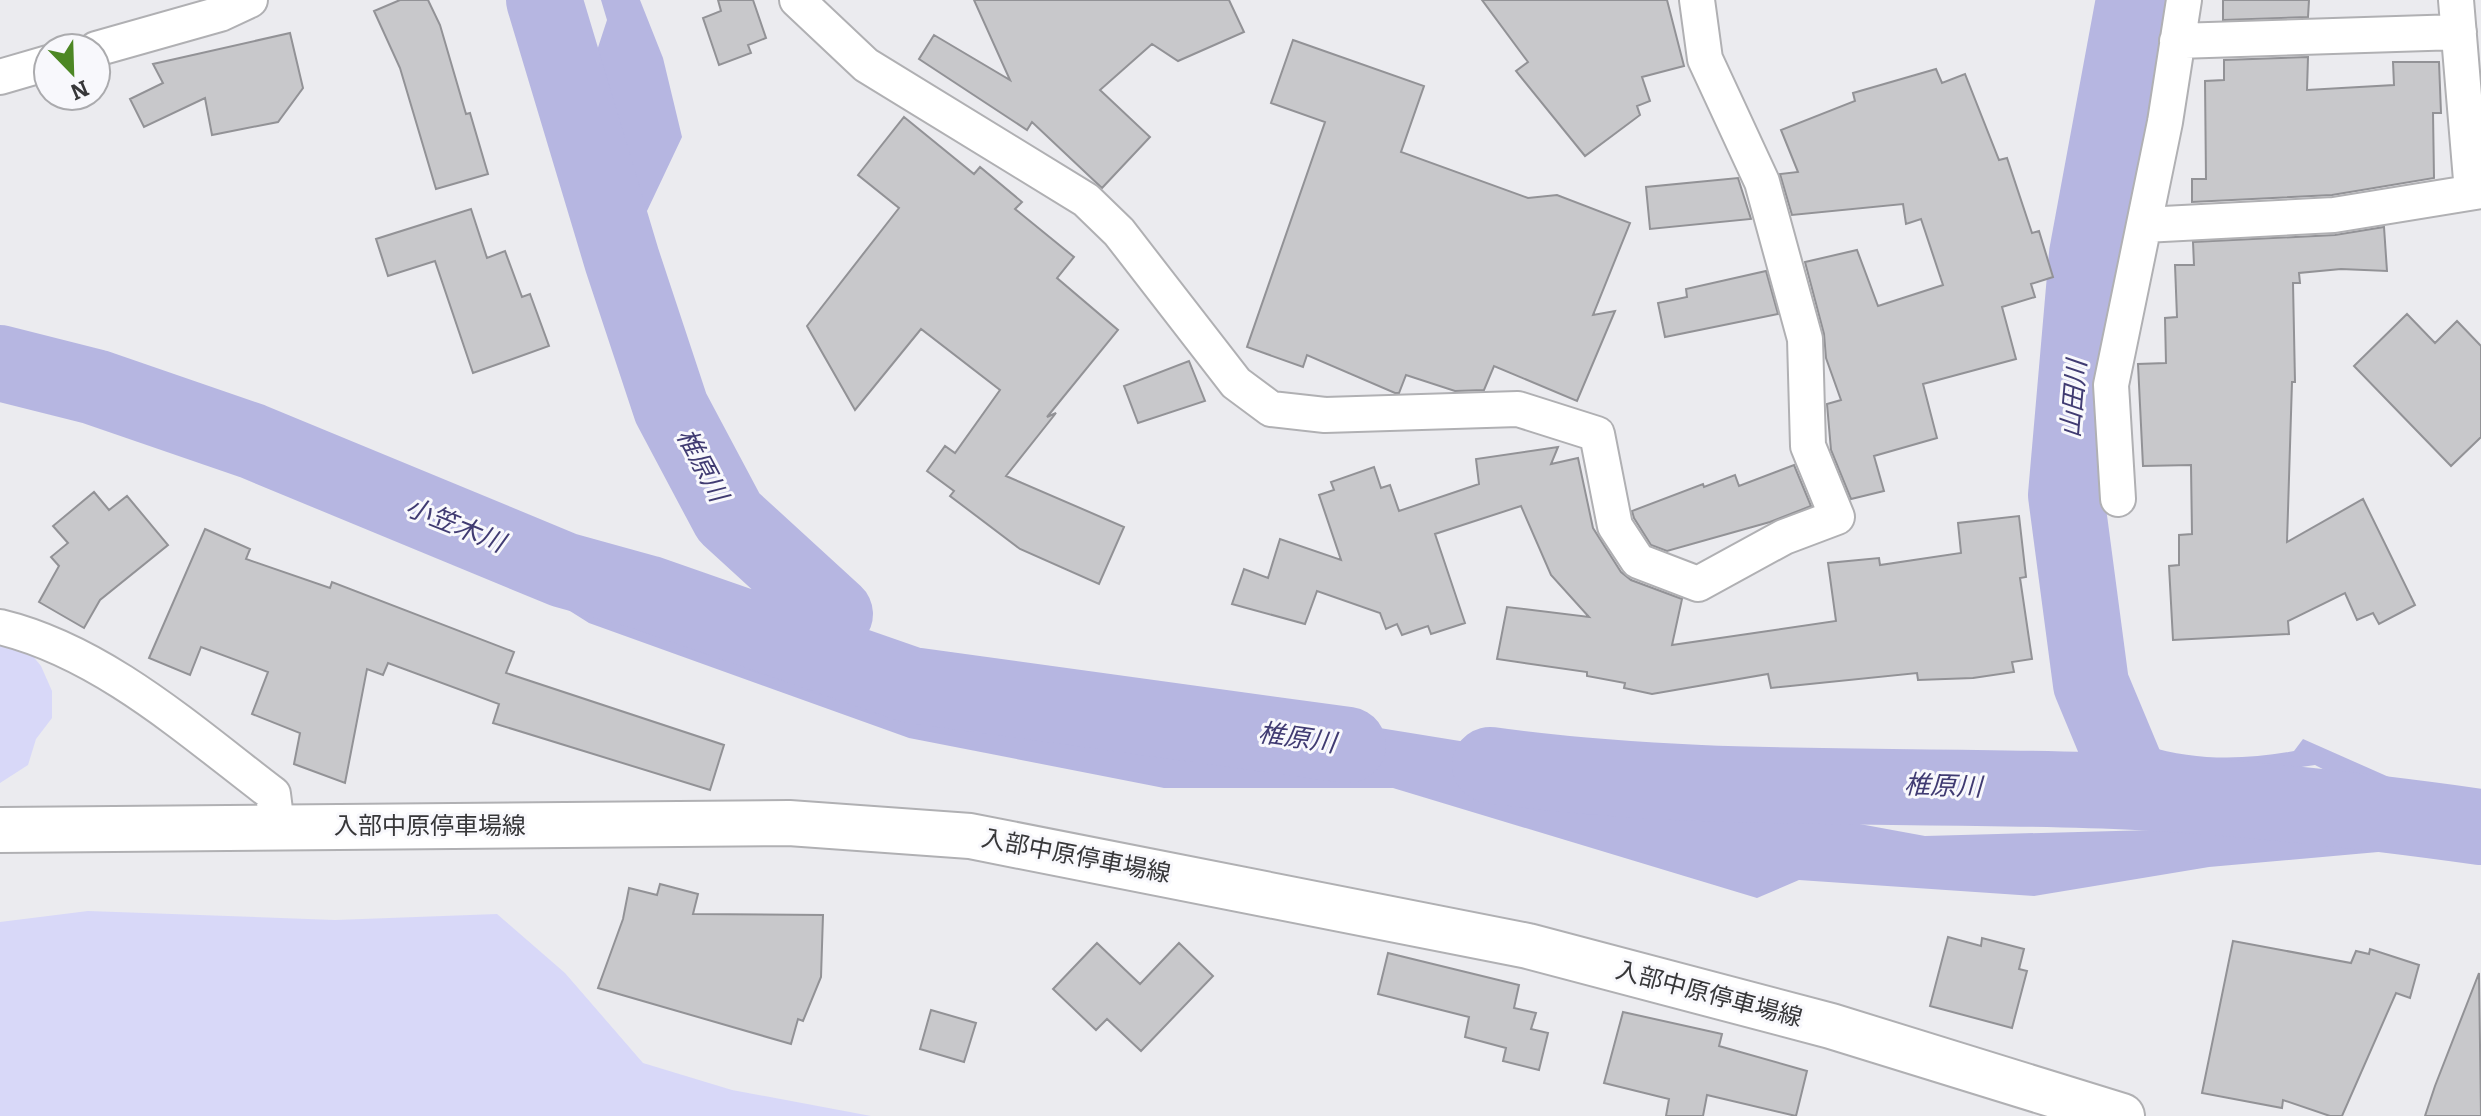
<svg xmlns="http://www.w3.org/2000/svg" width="2481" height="1116" viewBox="0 0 2481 1116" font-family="Bitter,'Noto Sans JP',serif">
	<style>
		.green { fill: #d8d8f8 }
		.water { fill: #b6b6e1 }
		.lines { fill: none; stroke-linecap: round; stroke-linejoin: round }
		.river { stroke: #b6b6e1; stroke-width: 76 }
		.building { fill: #c8c8cb; stroke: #929296; stroke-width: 2 }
		.street-casing { stroke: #b0b0b3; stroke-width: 38 }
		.secondary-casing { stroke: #b0b0b3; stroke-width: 48 }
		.street { stroke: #fff; stroke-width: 34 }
		.secondary { stroke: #fff; stroke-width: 44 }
		.labels { text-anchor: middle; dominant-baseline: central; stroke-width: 6; stroke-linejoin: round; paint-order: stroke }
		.street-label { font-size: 24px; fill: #373739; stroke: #f8f8fc }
		.water-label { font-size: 26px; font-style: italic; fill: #403b72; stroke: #f8f8fc }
	</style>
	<rect width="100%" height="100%" fill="#ebebef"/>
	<path class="green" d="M 0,638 L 23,644 L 41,666 L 52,691 L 52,718 L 36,739 L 28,765 L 0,783 Z
		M 88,911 L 335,920 L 497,914 L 565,973 L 643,1063 L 732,1090 L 871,1116 L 0,1116 L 0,922 Z"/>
	<path class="water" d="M 601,0 L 640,0 L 663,58 L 682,137 L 638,230 L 658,389 L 719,484 L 826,595 L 937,700 L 1026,730 L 1044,721 L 1166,742 L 1234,738 L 1274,713 L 1318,718 L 1466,742 L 1646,789 L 1699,788 L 1816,816 L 1925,836 L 2228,828 L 2388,803 L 2315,765 L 2219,779 L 2154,779 L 2107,717 L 2137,718 L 2147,746 C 2195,761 2246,760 2294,751 L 2303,739 L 2425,793 L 2481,799 L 2481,848 L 2423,848 L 2209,867 L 2034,896 L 1799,880 L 1757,898 L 1393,788 L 1164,788 L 909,738 L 589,623 L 446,533 L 593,608 L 692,641 L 710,641 L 857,681 L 815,614 L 652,412 L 604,270 L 620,151 L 587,81 L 607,20 Z"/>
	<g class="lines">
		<path class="river" d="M 544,0 L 622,260 L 671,408 L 729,517 L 835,614
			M 2134,0 L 2087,254 L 2066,495 L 2091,684 L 2136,792
			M 0,363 L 95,387 L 252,441 L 564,570 L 647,593 L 911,685 L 1348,745
			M 1490,765 C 1704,795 1922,782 2137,792 C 2253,798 2366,811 2481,827"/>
	</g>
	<path class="building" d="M 400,0 L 428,0 L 440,25 L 466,114 L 470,113 L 488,174 L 436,189 L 400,68 L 374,11 Z
		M 718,0 L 753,0 L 766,38 L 748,45 L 751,53 L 719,65 L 703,18 L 721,11 Z
		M 974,0 L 1229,0 L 1244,32 L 1178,61 L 1152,44 L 1100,90 L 1150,137 L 1102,188 L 1032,122 L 1027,130 L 919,59 L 934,35 L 1010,80 Z
		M 1482,0 L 1667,0 L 1684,66 L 1642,77 L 1650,101 L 1637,106 L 1640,115 L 1585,156 L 1516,71 L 1528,62 Z
		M 2223,0 L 2309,0 L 2308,17 L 2223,20 Z
		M 290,33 L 303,88 L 278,122 L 212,135 L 205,98 L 144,127 L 130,99 L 163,83 L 153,64 Z
		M 1293,40 L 1424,86 L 1401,152 L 1528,198 L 1557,195 L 1630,223 L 1593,315 L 1615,311 L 1577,401 L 1494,366 L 1484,390 L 1455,391 L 1406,375 L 1399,393 L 1395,393 L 1307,355 L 1303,367 L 1247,347 L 1325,122 L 1271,103 Z
		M 2308,57 L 2307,90 L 2394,85 L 2393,62 L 2439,62 L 2441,113 L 2433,113 L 2434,178 L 2332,195 L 2192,202 L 2192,179 L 2206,179 L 2205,81 L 2224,80 L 2224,60 Z
		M 1936,69 L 1942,83 L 1965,74 L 1999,160 L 2007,158 L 2032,233 L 2039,231 L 2053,277 L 2031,284 L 2035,297 L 2002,307 L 2016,359 L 1923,384 L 1937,438 L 1874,456 L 1884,491 L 1851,499 L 1831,450 L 1827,404 L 1841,400 L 1826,358 L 1824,334 L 1805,262 L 1857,250 L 1878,306 L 1943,285 L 1921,219 L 1906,224 L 1903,204 L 1792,215 L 1780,174 L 1798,172 L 1781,130 L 1855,101 L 1853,93 Z
		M 904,117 L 974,174 L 980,167 L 1022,202 L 1015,209 L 1074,257 L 1057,278 L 1118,330 L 1047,417 L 1056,413 L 1006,476 L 1124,527 L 1099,584 L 1020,549 L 950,496 L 954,491 L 927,471 L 945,446 L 955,453 L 1000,390 L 921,329 L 855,410 L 807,326 L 899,208 L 858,175 Z
		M 1738,178 L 1751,219 L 1650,229 L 1646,187 Z
		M 471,209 L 487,258 L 505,251 L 522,297 L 530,294 L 549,346 L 473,373 L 435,261 L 388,276 L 376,239 Z
		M 2384,227 L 2387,271 L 2341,269 L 2299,273 L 2300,283 L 2293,283 L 2295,382 L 2292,382 L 2287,542 L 2363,499 L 2415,605 L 2379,624 L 2373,613 L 2357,620 L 2345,593 L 2288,621 L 2289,634 L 2173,640 L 2169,566 L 2179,565 L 2179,535 L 2192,534 L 2191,465 L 2143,466 L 2138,364 L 2166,363 L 2165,318 L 2177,317 L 2175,265 L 2194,265 L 2193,242 L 2335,235 Z
		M 1766,271 L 1778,314 L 1665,337 L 1658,303 L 1687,297 L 1686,289 Z
		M 2407,314 L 2435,343 L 2457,321 L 2481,346 L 2481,437 L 2451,466 L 2354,366 Z
		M 1189,361 L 1205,401 L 1138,423 L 1124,386 Z
		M 1558,447 L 1551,464 L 1578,458 L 1593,528 L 1621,572 L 1631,580 L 1682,599 L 1672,645 L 1836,621 L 1828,563 L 1879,558 L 1880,565 L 1961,553 L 1958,523 L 2019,516 L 2026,577 L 2020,578 L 2032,659 L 2012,662 L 2014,672 L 1973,678 L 1918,680 L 1917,673 L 1771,688 L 1768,674 L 1652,694 L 1624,688 L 1625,683 L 1587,676 L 1587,672 L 1497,659 L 1507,607 L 1589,617 L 1551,575 L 1521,506 L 1435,534 L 1465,623 L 1431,634 L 1428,626 L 1402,635 L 1397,624 L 1386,629 L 1380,613 L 1317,591 L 1305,624 L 1232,604 L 1244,569 L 1268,578 L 1280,539 L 1341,560 L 1319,495 L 1334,490 L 1331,482 L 1374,467 L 1381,488 L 1390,485 L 1399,511 L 1479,484 L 1476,459 Z
		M 1794,465 L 1811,506 L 1770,522 L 1667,551 L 1651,545 L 1634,518 L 1632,511 L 1703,484 L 1704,487 L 1735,475 L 1739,486 Z
		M 94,492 L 109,510 L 127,496 L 168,545 L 100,600 L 84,628 L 39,602 L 59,566 L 51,557 L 68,543 L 53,526 Z
		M 205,529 L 250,549 L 246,559 L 330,588 L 332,582 L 514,652 L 506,673 L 724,745 L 710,790 L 493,723 L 499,704 L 388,663 L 383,675 L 367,669 L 345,783 L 294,764 L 300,733 L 252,714 L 268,672 L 201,647 L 190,675 L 149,658 Z
		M 660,884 L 698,894 L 693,914 L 823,915 L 821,977 L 803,1021 L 798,1019 L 791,1044 L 598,988 L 623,919 L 629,888 L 657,895 Z
		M 1948,937 L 1981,946 L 1982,938 L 2024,949 L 2019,969 L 2027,971 L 2012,1028 L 1930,1006 Z
		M 2233,941 L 2351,963 L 2356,951 L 2369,954 L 2370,949 L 2419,965 L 2410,998 L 2396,993 L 2342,1116 L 2330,1116 L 2283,1100 L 2282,1108 L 2202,1093 Z
		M 1097,943 L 1140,984 L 1179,943 L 1213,976 L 1141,1051 L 1107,1019 L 1096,1030 L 1053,989 Z
		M 1388,953 L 1519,985 L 1514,1008 L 1536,1013 L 1531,1029 L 1548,1033 L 1539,1070 L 1503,1061 L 1506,1048 L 1465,1037 L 1469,1017 L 1378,994 Z
		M 2479,973 L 2481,1116 L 2425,1116 L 2435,1086 Z
		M 931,1010 L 976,1023 L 964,1062 L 920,1049 Z
		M 1623,1012 L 1722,1034 L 1719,1046 L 1807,1071 L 1796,1116 L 1707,1095 L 1703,1116 L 1666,1116 L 1669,1099 L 1604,1083 Z"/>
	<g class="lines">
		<defs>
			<path id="street" d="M 797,0 L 866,65 L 1086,200 L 1119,232 L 1236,383 L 1271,409 L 1325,415 L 1518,409 L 1597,434 L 1615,526 L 1638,561 L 1698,584 L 1784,537 L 1837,517 L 1808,446 L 1805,339 L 1762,182 L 1705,59 L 1697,0
				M 2456,0 L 2472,192
				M 2177,41 L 2459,32
				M 96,49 L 220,14 L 250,0
				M 0,77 L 48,63
				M 2144,225 L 2334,215 L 2481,191
				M 2118,499 L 2111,385 L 2165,122 L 2184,0
				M 0,627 C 103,652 190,731 273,794 L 277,826"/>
			<path id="secondary" d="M 0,830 L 789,823 L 970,836 L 1528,946 L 1831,1026 L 2122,1116"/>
		</defs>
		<use href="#street" class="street-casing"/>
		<use href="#secondary" class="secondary-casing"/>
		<use href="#street" class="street"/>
		<use href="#secondary" class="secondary"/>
	</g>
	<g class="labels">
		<g class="street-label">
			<text x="430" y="826">入部中原停車場線</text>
			<text transform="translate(1076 856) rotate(11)">入部中原停車場線</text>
			<text transform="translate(1709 994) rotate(15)">入部中原停車場線</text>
		</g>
		<g class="water-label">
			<text transform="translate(2074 399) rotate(-85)">山田川</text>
			<text transform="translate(702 465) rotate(62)">椎原川</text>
			<text transform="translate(455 525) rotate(22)">小笠木川</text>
			<text transform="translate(1297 738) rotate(8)">椎原川</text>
			<text transform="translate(1943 786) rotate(2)">椎原川</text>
		</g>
	</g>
	<g transform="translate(72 72) rotate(157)"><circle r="38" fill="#f8f8fc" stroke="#ababae" stroke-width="2"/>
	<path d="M0-6L14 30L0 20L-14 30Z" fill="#4d8724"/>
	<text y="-12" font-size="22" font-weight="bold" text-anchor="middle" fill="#373739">N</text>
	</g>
</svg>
